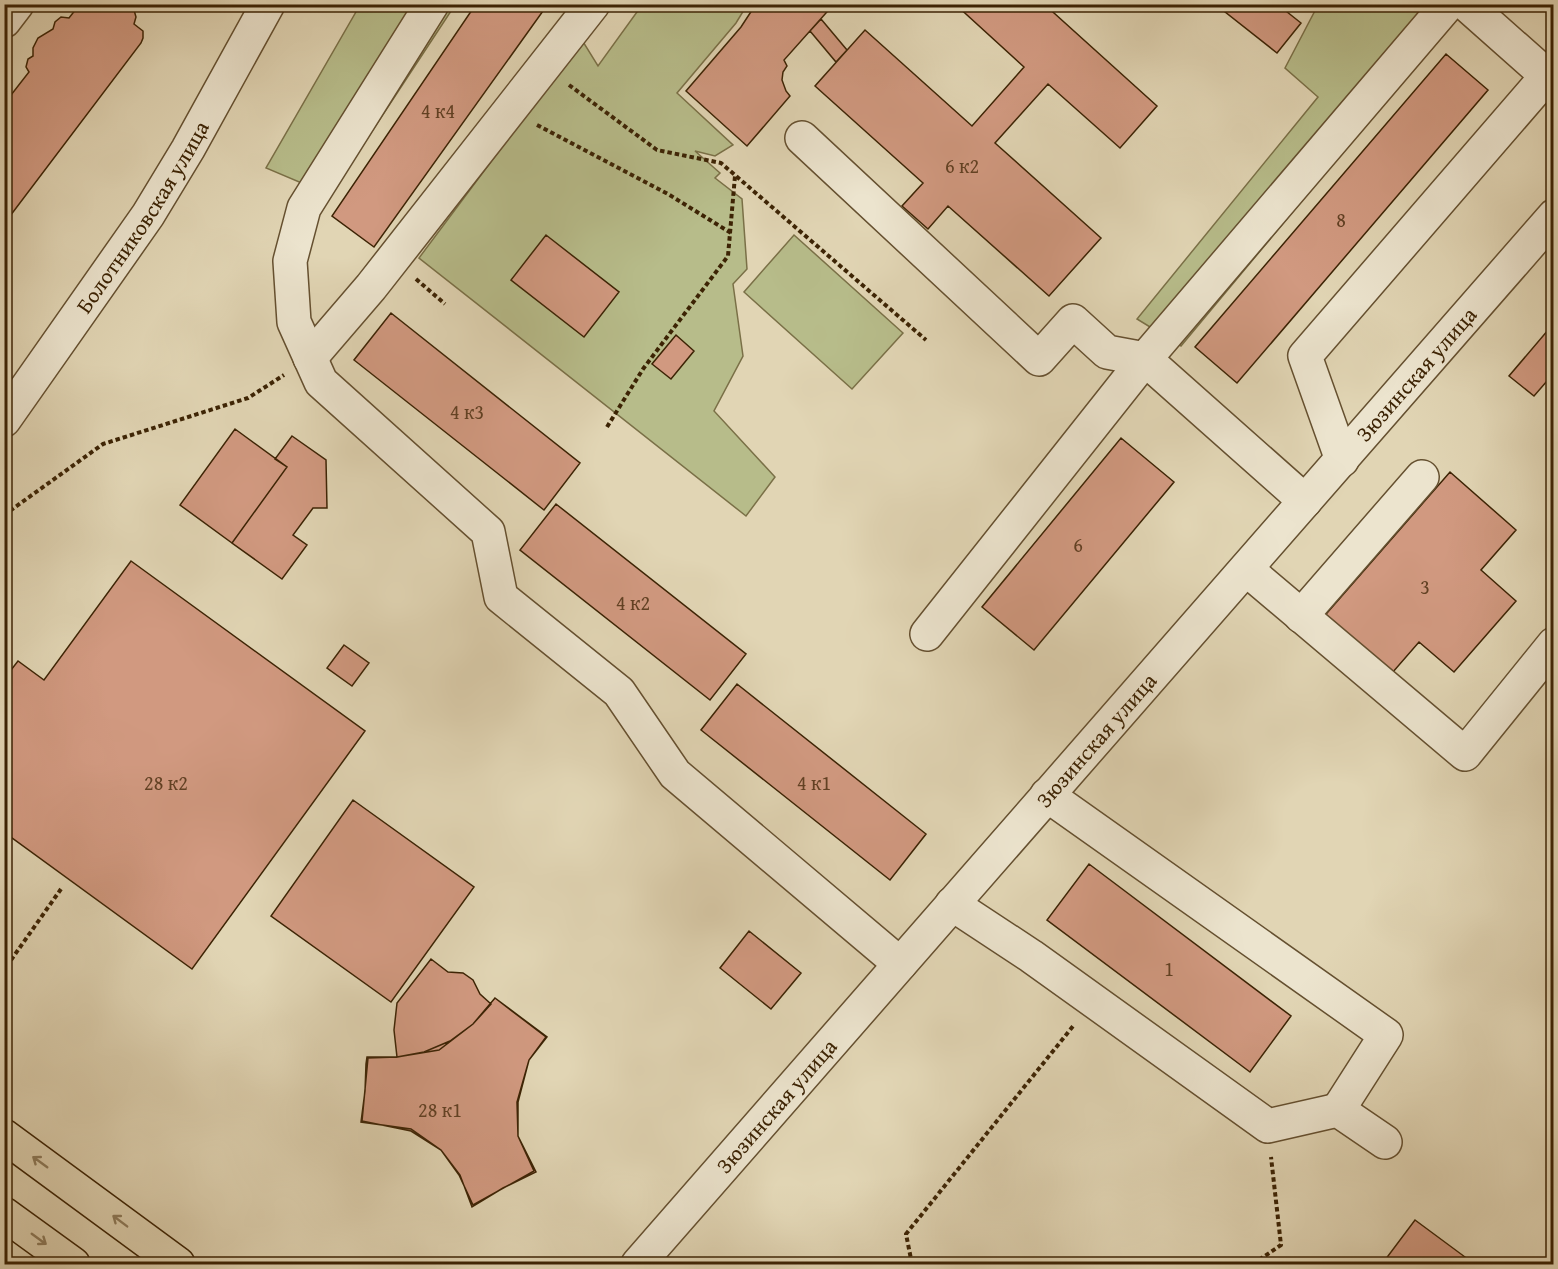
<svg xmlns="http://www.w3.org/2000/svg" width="1558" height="1269" viewBox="0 0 1558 1269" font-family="'Gentium Book Plus',serif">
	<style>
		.green { fill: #b7bc8a; stroke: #7a7047; stroke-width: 1.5 }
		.building { fill: #d19980; stroke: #3c2304; stroke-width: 1.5 }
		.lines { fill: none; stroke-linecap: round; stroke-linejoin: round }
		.minor-casing { stroke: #655030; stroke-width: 36 }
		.major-casing { stroke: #3c2304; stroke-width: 36 }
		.path { stroke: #3c2304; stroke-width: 4; stroke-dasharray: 4.5 3; stroke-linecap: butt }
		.minor { stroke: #ece4ce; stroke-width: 33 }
		.major { stroke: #e1d5b4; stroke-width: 33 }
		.oneway { stroke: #8e7c5c }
		.labels { text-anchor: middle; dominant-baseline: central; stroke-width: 5; stroke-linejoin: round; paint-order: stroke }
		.number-label { font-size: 20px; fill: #614023 }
		.street-label { font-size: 22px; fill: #3c2304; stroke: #ece4ce }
	</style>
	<rect width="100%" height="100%" fill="#e1d5b4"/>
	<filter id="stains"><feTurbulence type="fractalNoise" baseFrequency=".00333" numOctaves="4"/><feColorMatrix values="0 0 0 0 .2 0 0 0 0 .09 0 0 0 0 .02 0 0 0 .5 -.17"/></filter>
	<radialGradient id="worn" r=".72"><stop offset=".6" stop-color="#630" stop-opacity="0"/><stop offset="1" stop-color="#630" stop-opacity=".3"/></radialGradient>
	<path class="green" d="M 360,5 L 455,5 L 330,195 L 266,168 Z
		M 642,5 L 747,5 L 736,23 L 677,93 L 733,145 L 715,156 L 695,151 L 720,173 L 715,178 L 742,199 L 747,269 L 733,284 L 743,356 L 714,411 L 775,477 L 746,516 L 419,258 L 582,40 L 598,66 Z
		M 1318,5 L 1465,5 L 1181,346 L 1137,319 L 1318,97 L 1285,68 Z
		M 794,235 L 903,333 L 852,389 L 744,292 Z"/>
	<path class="building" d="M 80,4 L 110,4 L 113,7 L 118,4 L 128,5 L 134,10 L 136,17 L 134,24 L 143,31 L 143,38 L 141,43 L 4,224 L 4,104 L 29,72 L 26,67 L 28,59 L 33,56 L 33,48 L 38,38 L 53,29 L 55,22 L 61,17 L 69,18 Z
		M 476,4 L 548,4 L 374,247 L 332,216 Z
		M 756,4 L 834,4 L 784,60 L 787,66 L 783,72 L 782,80 L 786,91 L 790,96 L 747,146 L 686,91 L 741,27 Z
		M 955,4 L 1044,4 L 1157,106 L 1120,148 L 1048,84 L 995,143 L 1101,238 L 1049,296 L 948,206 L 928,229 L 902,206 L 923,183 L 815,86 L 865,30 L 972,126 L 1024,67 Z
		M 1215,4 L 1277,4 L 1301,23 L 1277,53 Z
		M 821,19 L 847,50 L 836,62 L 810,31 Z
		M 1446,54 L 1488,90 L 1237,383 L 1195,347 Z
		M 546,235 L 619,292 L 584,337 L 511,280 Z
		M 391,313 L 580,463 L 544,510 L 354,360 Z
		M 1554,323 L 1554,373 L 1534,396 L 1509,376 Z
		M 676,335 L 694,351 L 671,379 L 652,364 Z
		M 235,429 L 287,467 L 232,543 L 180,505 Z
		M 292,436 L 326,460 L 327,508 L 313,508 L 293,535 L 307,545 L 282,579 L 232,543 L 287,467 L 275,459 Z
		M 1121,438 L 1174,482 L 1034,650 L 982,607 Z
		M 1450,472 L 1516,530 L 1481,570 L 1516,601 L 1454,672 L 1419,642 L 1386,680 L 1320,621 Z
		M 556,504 L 746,654 L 710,700 L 520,550 Z
		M 131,561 L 365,731 L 192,969 L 4,832 L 4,679 L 18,661 L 44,680 Z
		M 344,645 L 369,663 L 352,686 L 327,668 Z
		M 737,684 L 926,834 L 890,880 L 701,730 Z
		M 353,800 L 474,887 L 391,1002 L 271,916 Z
		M 1089,864 L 1291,1016 L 1250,1072 L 1047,920 Z
		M 749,931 L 801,973 L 771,1009 L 720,968 Z
		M 431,959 L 448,972 L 463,973 L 473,980 L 480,994 L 491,1004 L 473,1024 L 450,1041 L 424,1052 L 397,1057 L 394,1030 L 397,1003 Z
		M 495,998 L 546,1037 L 529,1060 L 518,1102 L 518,1136 L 534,1171 L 473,1205 L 459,1175 L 441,1150 L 411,1131 L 362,1121 L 368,1058 L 397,1057 L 424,1052 L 450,1041 L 473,1024 Z
		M 495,998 L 547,1037 L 529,1060 L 517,1102 L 518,1136 L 536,1172 L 503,1188 L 472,1207 L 460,1175 L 441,1150 L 411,1129 L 361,1122 L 365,1091 L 366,1064 L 367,1057 L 397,1057 L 439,1050 L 473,1024 Z
		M 1415,1220 L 1465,1257 L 1459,1264 L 1382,1264 Z"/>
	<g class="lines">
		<defs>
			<g id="minor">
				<path d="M 432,4 L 304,208 L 290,261 L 294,322 L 321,382 L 488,532 L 501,597 L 619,692 L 675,774 L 900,964"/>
				<path d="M 1466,4 L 1554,82"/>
				<path d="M 4,21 L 17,4"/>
				<path d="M 802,138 L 1039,359 L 1073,321 L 1107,352 L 1145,359 L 1448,4"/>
				<path d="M 310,358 L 371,287 L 593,4"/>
				<path id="s1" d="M 4,420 L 148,215 L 188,149 L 268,4"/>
				<path d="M 1342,460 L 1305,356 L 1547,76"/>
				<path d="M 1246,569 L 1465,754 L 1554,644"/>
				<path d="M 1301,616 L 1422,477"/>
				<path d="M 927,634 L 1145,359 L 1305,501"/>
				<path d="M 1047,795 L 1386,1035 L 1338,1110"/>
				<path d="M 952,904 L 1031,956 L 1268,1126 L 1338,1110 L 1385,1142"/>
				<path id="s2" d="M 638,1264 L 1554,216"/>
			</g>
			<path id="major" d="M 4,1136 L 178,1264
				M 4,1214 L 73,1264"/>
		</defs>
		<use href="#minor" class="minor-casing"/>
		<use href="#major" class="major-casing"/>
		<path class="path" d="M 569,85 L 657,150 L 721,163 L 926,340
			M 537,125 L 668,194 L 731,233
			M 416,279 L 445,304
			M 607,427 L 643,369 L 728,256 L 735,176
			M 4,515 L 103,444 L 248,398 L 284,375
			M 11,960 L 61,889
			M 912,1264 L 906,1234 L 1074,1025
			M 1253,1264 L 1281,1245 L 1271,1157"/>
		<use href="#minor" class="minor"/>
		<use href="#major" class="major"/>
	</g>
	<defs><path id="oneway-shaft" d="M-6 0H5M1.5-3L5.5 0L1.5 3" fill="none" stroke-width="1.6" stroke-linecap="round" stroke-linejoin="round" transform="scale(1.5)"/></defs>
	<g class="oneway">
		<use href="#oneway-shaft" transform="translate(40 1162) rotate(-144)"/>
		<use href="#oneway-shaft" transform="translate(120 1221) rotate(-143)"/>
		<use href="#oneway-shaft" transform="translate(39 1239) rotate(36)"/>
	</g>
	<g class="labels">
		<g class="number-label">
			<text x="438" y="110">4 к4</text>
			<text x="962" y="165">6 к2</text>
			<text x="1341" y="219">8</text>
			<text x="467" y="411">4 к3</text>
			<text x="1078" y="544">6</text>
			<text x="1425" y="586">3</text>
			<text x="633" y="602">4 к2</text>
			<text x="166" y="782">28 к2</text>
			<text x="814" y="782">4 к1</text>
			<text x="1169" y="968">1</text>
			<text x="440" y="1109">28 к1</text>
		</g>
		<g class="street-label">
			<text stroke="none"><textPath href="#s1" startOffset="246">Болотниковская улица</textPath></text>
			<text stroke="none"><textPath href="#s2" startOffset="1182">Зюзинская улица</textPath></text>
			<text stroke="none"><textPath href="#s2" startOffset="696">Зюзинская улица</textPath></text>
			<text stroke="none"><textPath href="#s2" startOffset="210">Зюзинская улица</textPath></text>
		</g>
	</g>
	<rect width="1558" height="1269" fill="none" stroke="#e1d5b4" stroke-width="24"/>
	<rect x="6" y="6" width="1546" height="1257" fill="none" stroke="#3c2304" stroke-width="3"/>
	<rect x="12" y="12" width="1534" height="1245" fill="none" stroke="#3c2304" stroke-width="1.5"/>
	<rect width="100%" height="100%" filter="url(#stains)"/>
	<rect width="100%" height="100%" fill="url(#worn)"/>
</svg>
